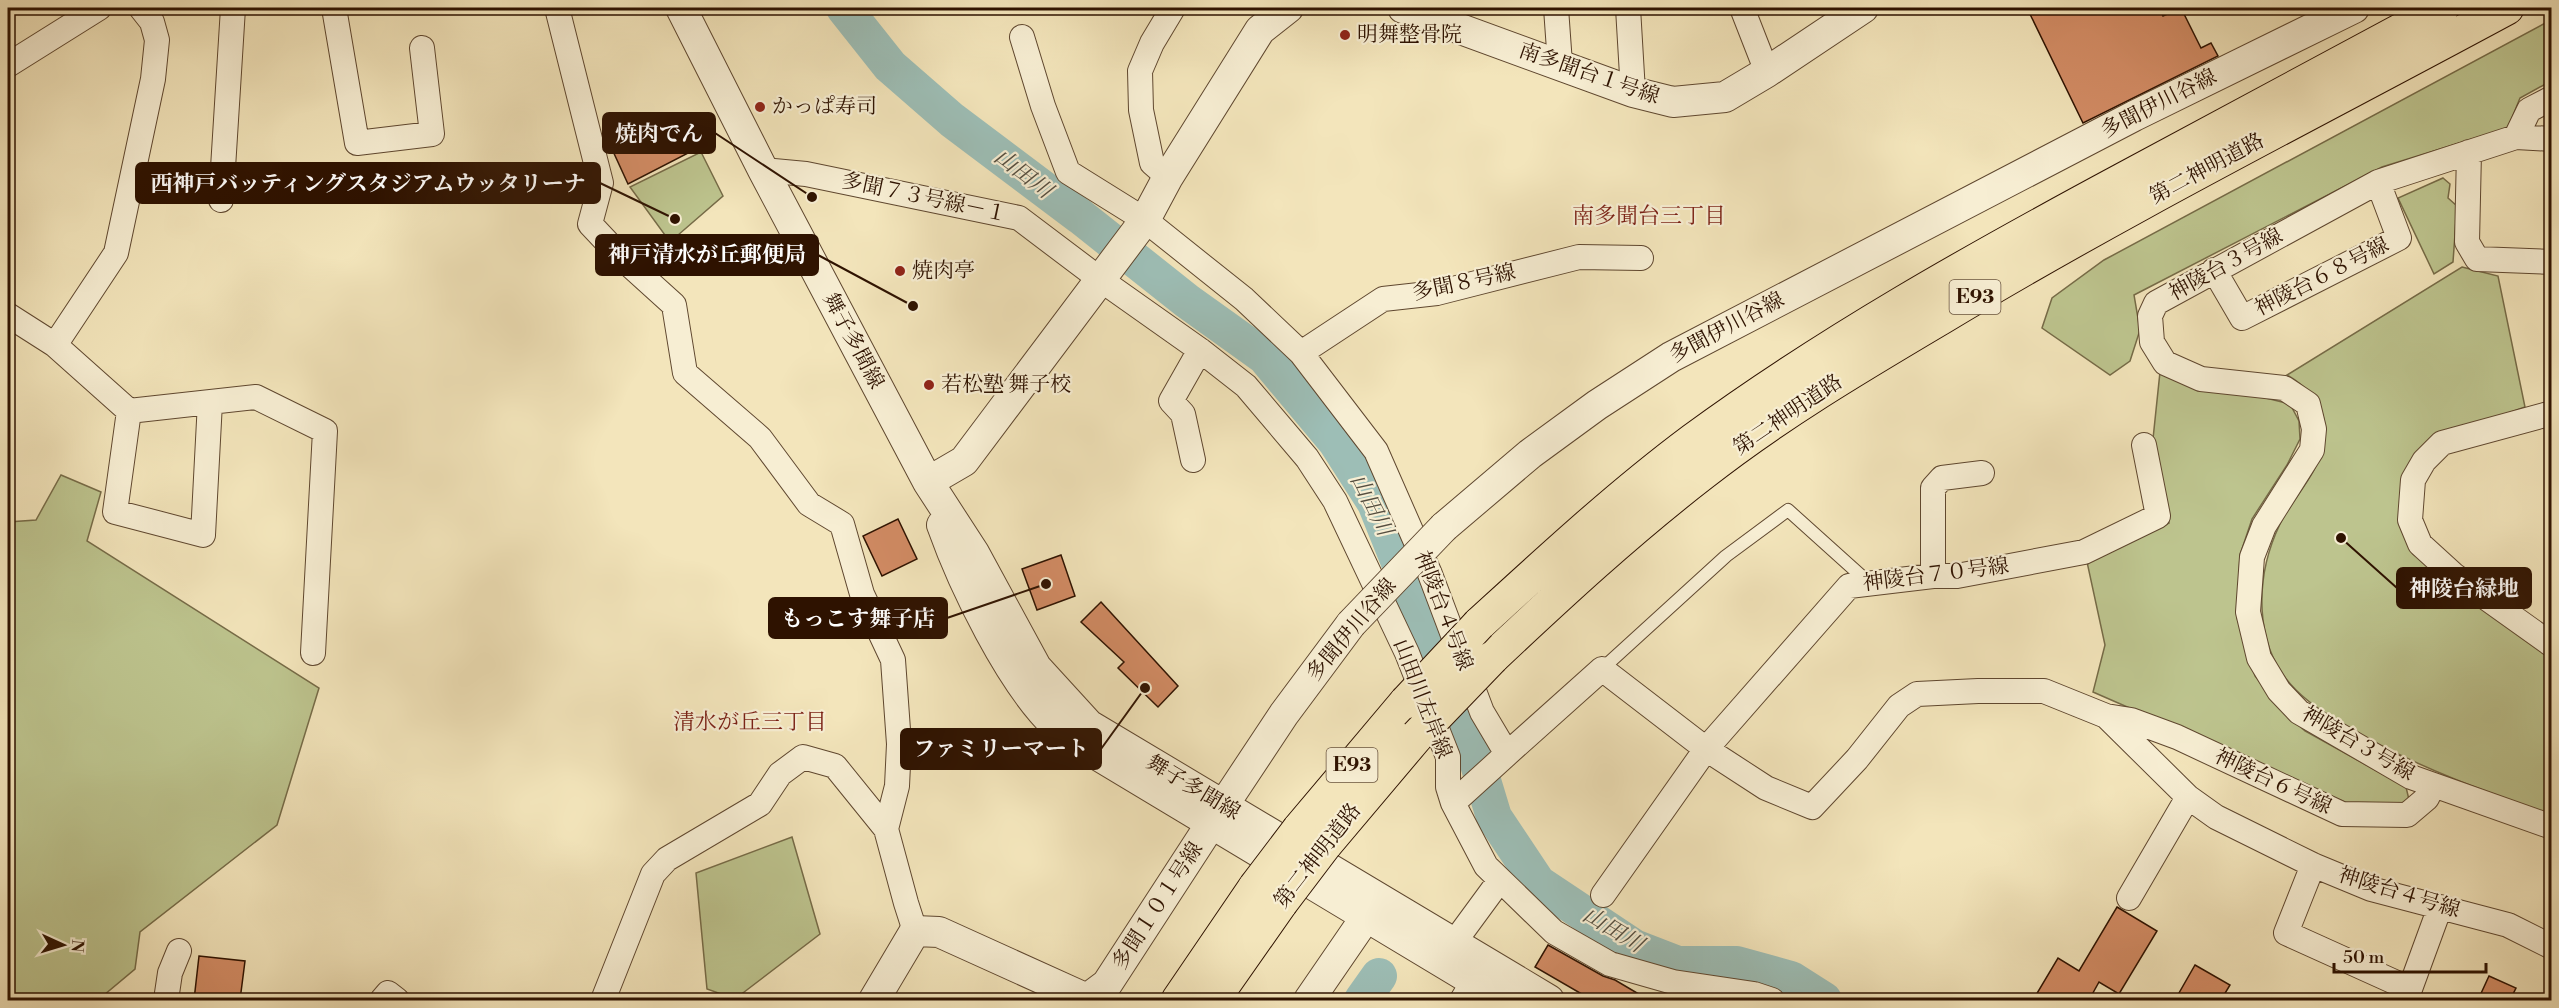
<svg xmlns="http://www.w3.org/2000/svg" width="2559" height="1008" viewBox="0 0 2559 1008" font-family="'Libre Bodoni','Noto Serif JP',serif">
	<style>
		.green { fill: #bdc48e; stroke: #766b47; stroke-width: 1.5 }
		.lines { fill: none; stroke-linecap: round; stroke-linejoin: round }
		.river { stroke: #9dbeb6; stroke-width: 36 }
		.building { fill: #d38c65; stroke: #2e1200; stroke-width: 1.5 }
		.service-casing { stroke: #5f472f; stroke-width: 14 }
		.minor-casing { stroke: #5f472f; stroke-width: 26 }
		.tertiary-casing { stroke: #5f472f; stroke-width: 32 }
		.motorway-casing { stroke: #2e1200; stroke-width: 35 }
		.service { stroke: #f7eed3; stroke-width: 12 }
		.minor { stroke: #f7eed3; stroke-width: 24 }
		.tertiary { stroke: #f7eed3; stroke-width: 30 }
		.motorway { stroke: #f3e5bb; stroke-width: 33 }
		.tertiary-bridge-casing { stroke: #5f472f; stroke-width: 32; stroke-linecap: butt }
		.motorway-bridge-casing { stroke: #2e1200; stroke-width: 35; stroke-linecap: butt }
		.tertiary-bridge { stroke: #f7eed3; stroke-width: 30 }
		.motorway-bridge { stroke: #f3e5bb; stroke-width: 33 }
		.poi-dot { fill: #8f2418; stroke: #f7eed3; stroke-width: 2 }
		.labels { text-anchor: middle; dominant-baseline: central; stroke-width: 4.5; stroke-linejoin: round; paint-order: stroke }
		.shield { fill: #f7eed3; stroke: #6a543f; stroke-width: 1.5 }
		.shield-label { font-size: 20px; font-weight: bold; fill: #2e1200 }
		.poi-label { font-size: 21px; fill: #2e1200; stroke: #f7eed3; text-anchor: start }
		.street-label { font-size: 21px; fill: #2e1200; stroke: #f7eed3 }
		.water-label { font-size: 22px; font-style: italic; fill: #554e40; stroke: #f7eed3 }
		.neighbourhood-label { font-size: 22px; fill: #7a1f14; stroke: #f7eed3 }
		.leader { fill: none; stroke: #2e1200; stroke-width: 2 }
		.callout-dot { fill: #2e1200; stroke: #f7eed3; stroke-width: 2 }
		.callout { fill: #2e1200; stroke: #2e1200; stroke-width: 2 }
		.callout-label { font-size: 22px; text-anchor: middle; font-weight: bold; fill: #fff }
	</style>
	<rect width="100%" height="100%" fill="#f3e5bb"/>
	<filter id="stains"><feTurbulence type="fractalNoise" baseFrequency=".00333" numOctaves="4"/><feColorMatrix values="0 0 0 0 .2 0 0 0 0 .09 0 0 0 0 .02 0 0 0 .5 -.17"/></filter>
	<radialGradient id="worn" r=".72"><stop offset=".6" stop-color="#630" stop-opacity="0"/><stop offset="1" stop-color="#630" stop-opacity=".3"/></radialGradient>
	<path class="green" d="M 2551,20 L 2551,81 L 2520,98 L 2508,128 L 2382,167 L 2134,295 L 2140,330 L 2130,361 L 2110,375 L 2042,328 L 2052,298 L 2104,260 Z
		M 701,152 L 723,196 L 670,242 L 630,187 Z
		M 2443,178 L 2450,184 L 2448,198 L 2457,206 L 2453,262 L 2434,274 L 2398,198 Z
		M 2462,267 L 2498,276 L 2525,407 L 2426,442 L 2403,482 L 2402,516 L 2413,554 L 2551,658 L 2551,815 C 2486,792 2423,769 2363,736 C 2340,722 2315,709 2296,690 C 2252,647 2255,576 2280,524 C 2289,505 2304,489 2314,470 C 2335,428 2326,398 2287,375 Z
		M 2160,372 L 2290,404 L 2299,421 L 2300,439 L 2287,465 L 2252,519 L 2240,555 L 2237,618 L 2255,676 L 2284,712 L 2305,731 L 2406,787 L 2410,804 L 2347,803 L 2093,692 L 2105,645 L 2087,562 L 2169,523 L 2153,439 Z
		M 61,475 L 101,492 L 87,541 L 319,688 L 277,825 L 140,932 L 135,969 L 98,1000 L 8,1000 L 8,522 L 36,520 Z
		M 792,837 L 820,934 L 735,999 L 707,989 L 696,873 Z"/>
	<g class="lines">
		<path class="river" d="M 844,8 L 890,66 L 952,120 L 1081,217 L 1187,301 L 1265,357 L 1336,442 L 1375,503 L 1471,741 L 1494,817 L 1538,883 L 1634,947 L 1678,964 L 1737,964 L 1791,979 L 1824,1000
			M 1362,1000 L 1379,976"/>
	</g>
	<path class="building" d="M 2027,8 L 2159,8 L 2163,16 L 2181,8 L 2201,48 L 2211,43 L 2218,56 L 2083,123 Z
		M 677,115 L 696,149 L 628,184 L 612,149 Z
		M 898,519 L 917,559 L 882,576 L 863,536 Z
		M 1061,555 L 1075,596 L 1037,610 L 1022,569 Z
		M 1101,602 L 1178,686 L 1158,707 L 1118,668 L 1124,662 L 1081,622 Z
		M 2117,907 L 2157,931 L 2119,994 L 2099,982 L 2089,1000 L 2033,1000 L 2058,958 L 2079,971 Z
		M 1548,945 L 1603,976 L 1615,980 L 1649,1000 L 1592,1000 L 1535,967 Z
		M 199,956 L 245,961 L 240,1000 L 194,1000 Z
		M 2195,965 L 2230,985 L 2221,1000 L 2175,1000 Z
		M 2489,976 L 2516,988 L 2510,1000 L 2478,1000 Z"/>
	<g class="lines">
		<defs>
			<path id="service" d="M 1602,669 L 1726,556 L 1788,510 L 1868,582"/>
			<path id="minor" d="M 334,8 L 357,143 L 432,134 L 422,48
				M 557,8 L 601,183 L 590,224 L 621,257 L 674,305 L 685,373 L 760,438 L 809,504 L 842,524 L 862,594 L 893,660 L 899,744 L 897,786 L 886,829 L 906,903 L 915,931
				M 1556,8 L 1560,64
				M 1628,8 L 1633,92
				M 1742,8 L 1767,72
				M 1022,37 L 1043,106 L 1068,172 L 1145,220 L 1244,299 L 1301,353 L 1376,451 L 1430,574 L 1482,712 L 1507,754 L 1602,669 L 1706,749 L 1766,788 L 1812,807 L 1857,759 L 1899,706 L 1917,694 L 1978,691 L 2044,691 L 2106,716 L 2188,797 L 2216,817 L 2313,865 L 2371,889 L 2508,925 L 2552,947
				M 8,65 L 99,8
				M 2552,98 L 2529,110 L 2516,137 L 2378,182 L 2156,303 L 2150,316 L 2152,342 L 2165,363 L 2201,379 L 2284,388 L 2308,404 L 2314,429 L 2312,450 L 2264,526 L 2252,557 L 2248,612 L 2259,658 L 2279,691 L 2299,712 L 2411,777 L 2552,827
				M 2516,137 L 2552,139
				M 2469,152 L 2467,242 L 2477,259 L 2552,262
				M 763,170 L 806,174 L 1019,218 L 1101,280 L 1200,350 L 1246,386 L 1307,458 L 1335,501 L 1407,653 L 1448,757 L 1448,787 L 1453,803 L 1486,866 L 1554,932 L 1610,964 L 1673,982 L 1754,994 L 1772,1000
				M 1168,177 L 1152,163 L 1141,110 L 1140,71 L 1152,43 L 1173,8
				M 221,200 L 233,8
				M 2214,270 L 2242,318 L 2399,238 L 2378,182
				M 8,315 L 55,345 L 129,411 L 256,397 L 325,431 L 313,653
				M 55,345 L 116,253 L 153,79 L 157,40 L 152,22 L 141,8
				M 1301,353 L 1383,299 L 1437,293 L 1579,257 L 1641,258
				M 129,411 L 115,512 L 203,535 L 210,402
				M 2552,413 L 2442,443 L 2424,461 L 2413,480 L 2410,520 L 2420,544 L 2454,575 L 2552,645
				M 1193,460 L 1183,414 L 1171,401 L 1200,350
				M 1933,576 L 1933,488 L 1942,478 L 1982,473
				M 2106,716 L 2131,720 L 2177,737 L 2342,814 L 2407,815 L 2427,798 L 2433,786
				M 1453,803 L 1507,754
				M 2313,865 L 2286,933 L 2410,989 L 2440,907
				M 1603,895 L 1706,749 L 1849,586 L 1933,576 L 1957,576 L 2084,552 L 2158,516 L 2144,445
				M 2129,898 L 2188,797
				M 1453,944 L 1500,880
				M 166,1000 L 170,973 L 179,951
				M 382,1000 L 388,993 L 397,1000
				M 603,1000 L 653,874 L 667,859 L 760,804 L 780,774 L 803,757 L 835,766 L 886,829
				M 1462,1000 L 1482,967"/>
			<path id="tertiary" d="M 681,8 L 763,170 L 928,482 L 974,553 L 1036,667 L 1089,725 L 1549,1000
				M 1403,8 L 1633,92 L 1673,102 L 1725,97 L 1767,72 L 1863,8
				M 928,482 L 964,461 L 1145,220 L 1168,177 L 1260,30 L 1288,8
				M 942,525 C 963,584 1010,682 1055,725 C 1063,732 1072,739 1081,745 L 1505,1000
				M 1444,527 L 1530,454 L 1597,405 L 1671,357 L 2134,116 L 2354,8
				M 1223,806 L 1284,714 L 1351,624
				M 874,1000 L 915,931 L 939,932 L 1087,999 L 1107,984 L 1211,824
				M 1309,1000 L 1377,901"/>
			<path id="motorway" d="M 1479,624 C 1548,561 1618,496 1693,440 C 1828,341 1975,259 2122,180 C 2228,122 2335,65 2442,8
				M 1492,658 C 1559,595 1628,531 1702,474 C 1777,415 1860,366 1941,318 C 2125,207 2318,110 2507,8
				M 1299,829 L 1406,702
				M 1325,845 L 1417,736
				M 1178,1000 L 1255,887
				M 1213,1000 L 1281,903"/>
		</defs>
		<use href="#service" class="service-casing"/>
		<use href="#minor" class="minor-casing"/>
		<use href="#tertiary" class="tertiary-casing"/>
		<use href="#motorway" class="motorway-casing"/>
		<use href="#service" class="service"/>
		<use href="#minor" class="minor"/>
		<use href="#tertiary" class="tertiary"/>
		<use href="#motorway" class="motorway"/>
		<defs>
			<path id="tertiary-bridge" d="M 1351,624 L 1444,527"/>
			<path id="motorway-bridge" d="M 1406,702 L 1479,624
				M 1417,736 L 1492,658
				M 1255,887 L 1299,829
				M 1281,903 L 1325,845"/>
		</defs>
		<use href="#tertiary-bridge" class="tertiary-bridge-casing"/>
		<use href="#motorway-bridge" class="motorway-bridge-casing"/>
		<use href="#tertiary-bridge" class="tertiary-bridge"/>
		<use href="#motorway-bridge" class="motorway-bridge"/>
	</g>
	<g class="poi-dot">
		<circle cx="1345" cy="35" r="6"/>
		<circle cx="760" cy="107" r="6"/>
		<circle cx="900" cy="271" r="6"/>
		<circle cx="929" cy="385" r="6"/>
	</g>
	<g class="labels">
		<g class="shield">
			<rect x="1949.5" y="280" width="51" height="34" rx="4.5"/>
			<rect x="1326.5" y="748" width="51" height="34" rx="4.5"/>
		</g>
		<g class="shield-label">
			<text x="1975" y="297">E93</text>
			<text x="1352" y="765">E93</text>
		</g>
		<g class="poi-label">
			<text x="1357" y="35">明舞整骨院</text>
			<text x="772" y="107">かっぱ寿司</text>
			<text x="912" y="271">焼肉亭</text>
			<text x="941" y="385">若松塾 舞子校</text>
		</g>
		<g class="street-label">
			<text transform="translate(1589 74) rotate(19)">南多聞台１号線</text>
			<text transform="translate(2159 104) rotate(-27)">多聞伊川谷線</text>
			<text transform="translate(2207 169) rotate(-28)">第二神明道路</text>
			<text transform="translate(924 198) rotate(12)">多聞７３号線－１</text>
			<text transform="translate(2226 265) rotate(-29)">神陵台３号線</text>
			<text transform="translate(2322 277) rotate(-27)">神陵台６８号線</text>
			<text transform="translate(1464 283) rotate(-12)">多聞８号線</text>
			<text transform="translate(1727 328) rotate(-28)">多聞伊川谷線</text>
			<text transform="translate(853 341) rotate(62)">舞子多聞線</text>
			<text transform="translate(1788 415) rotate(-34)">第二神明道路</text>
			<text transform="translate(1936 575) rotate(-7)">神陵台７０号線</text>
			<text transform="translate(1443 611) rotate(69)">神陵台４号線</text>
			<text transform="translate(1352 630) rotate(-50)">多聞伊川谷線</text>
			<text transform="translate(1422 699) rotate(69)">山田川左岸線</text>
			<text transform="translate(2358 744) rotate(30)">神陵台３号線</text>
			<text transform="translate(2273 782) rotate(25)">神陵台６号線</text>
			<text transform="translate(1193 788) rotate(31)">舞子多聞線</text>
			<text transform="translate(1318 856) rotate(-52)">第二神明道路</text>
			<text transform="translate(2399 893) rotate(17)">神陵台４号線</text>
			<text transform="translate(1158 906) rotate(-57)">多聞１０１号線</text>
		</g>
		<g class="water-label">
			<text transform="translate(1023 174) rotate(37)">山田川</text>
			<text transform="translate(1371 505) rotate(63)">山田川</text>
			<text transform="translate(1613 930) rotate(31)">山田川</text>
		</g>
		<g class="neighbourhood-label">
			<text x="1649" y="216">南多聞台三丁目</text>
			<text x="750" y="722">清水が丘三丁目</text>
		</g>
	</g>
	<path class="leader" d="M812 197L715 133M675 219L600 183M913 306L818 255M2341 538L2397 588M1046 584L947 618M1145 688L1101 749"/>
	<g class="callout-dot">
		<circle cx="812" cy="197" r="6"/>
		<circle cx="675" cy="219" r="6"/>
		<circle cx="913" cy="306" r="6"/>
		<circle cx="2341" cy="538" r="6"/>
		<circle cx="1046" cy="584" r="6"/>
		<circle cx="1145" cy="688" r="6"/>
	</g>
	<g class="callout">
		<rect x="603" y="113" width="112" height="40" rx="6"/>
		<rect x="136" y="163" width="464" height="40" rx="6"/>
		<rect x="596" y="235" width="222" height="40" rx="6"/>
		<rect x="2397" y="568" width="134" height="40" rx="6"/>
		<rect x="769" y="598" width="178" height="40" rx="6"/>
		<rect x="901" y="729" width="200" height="40" rx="6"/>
	</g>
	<g class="callout-label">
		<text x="659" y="141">焼肉でん</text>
		<text x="368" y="191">西神戸バッティングスタジアムウッタリーナ</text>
		<text x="707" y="262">神戸清水が丘郵便局</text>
		<text x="2464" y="596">神陵台緑地</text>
		<text x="858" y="626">もっこす舞子店</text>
		<text x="1001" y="756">ファミリーマート</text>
	</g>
	<rect width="2559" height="1008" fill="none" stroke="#f3e5bb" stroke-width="30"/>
	<rect x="9" y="9" width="2541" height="990" fill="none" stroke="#2e1200" stroke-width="3"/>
	<rect x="15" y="15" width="2529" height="978" fill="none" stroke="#2e1200" stroke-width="1.5"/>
	<g transform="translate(63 945) rotate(94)" stroke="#f7eed3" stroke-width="4.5" paint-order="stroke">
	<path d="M0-4.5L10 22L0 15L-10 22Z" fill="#2e1200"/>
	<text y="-9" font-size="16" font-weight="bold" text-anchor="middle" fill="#2e1200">N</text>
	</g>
	<path d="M2334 963v9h152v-9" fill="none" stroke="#2e1200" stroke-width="3"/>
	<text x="2343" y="963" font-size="18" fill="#2e1200" stroke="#f7eed3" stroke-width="4.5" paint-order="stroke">50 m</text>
	<rect width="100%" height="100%" filter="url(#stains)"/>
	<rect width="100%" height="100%" fill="url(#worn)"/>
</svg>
